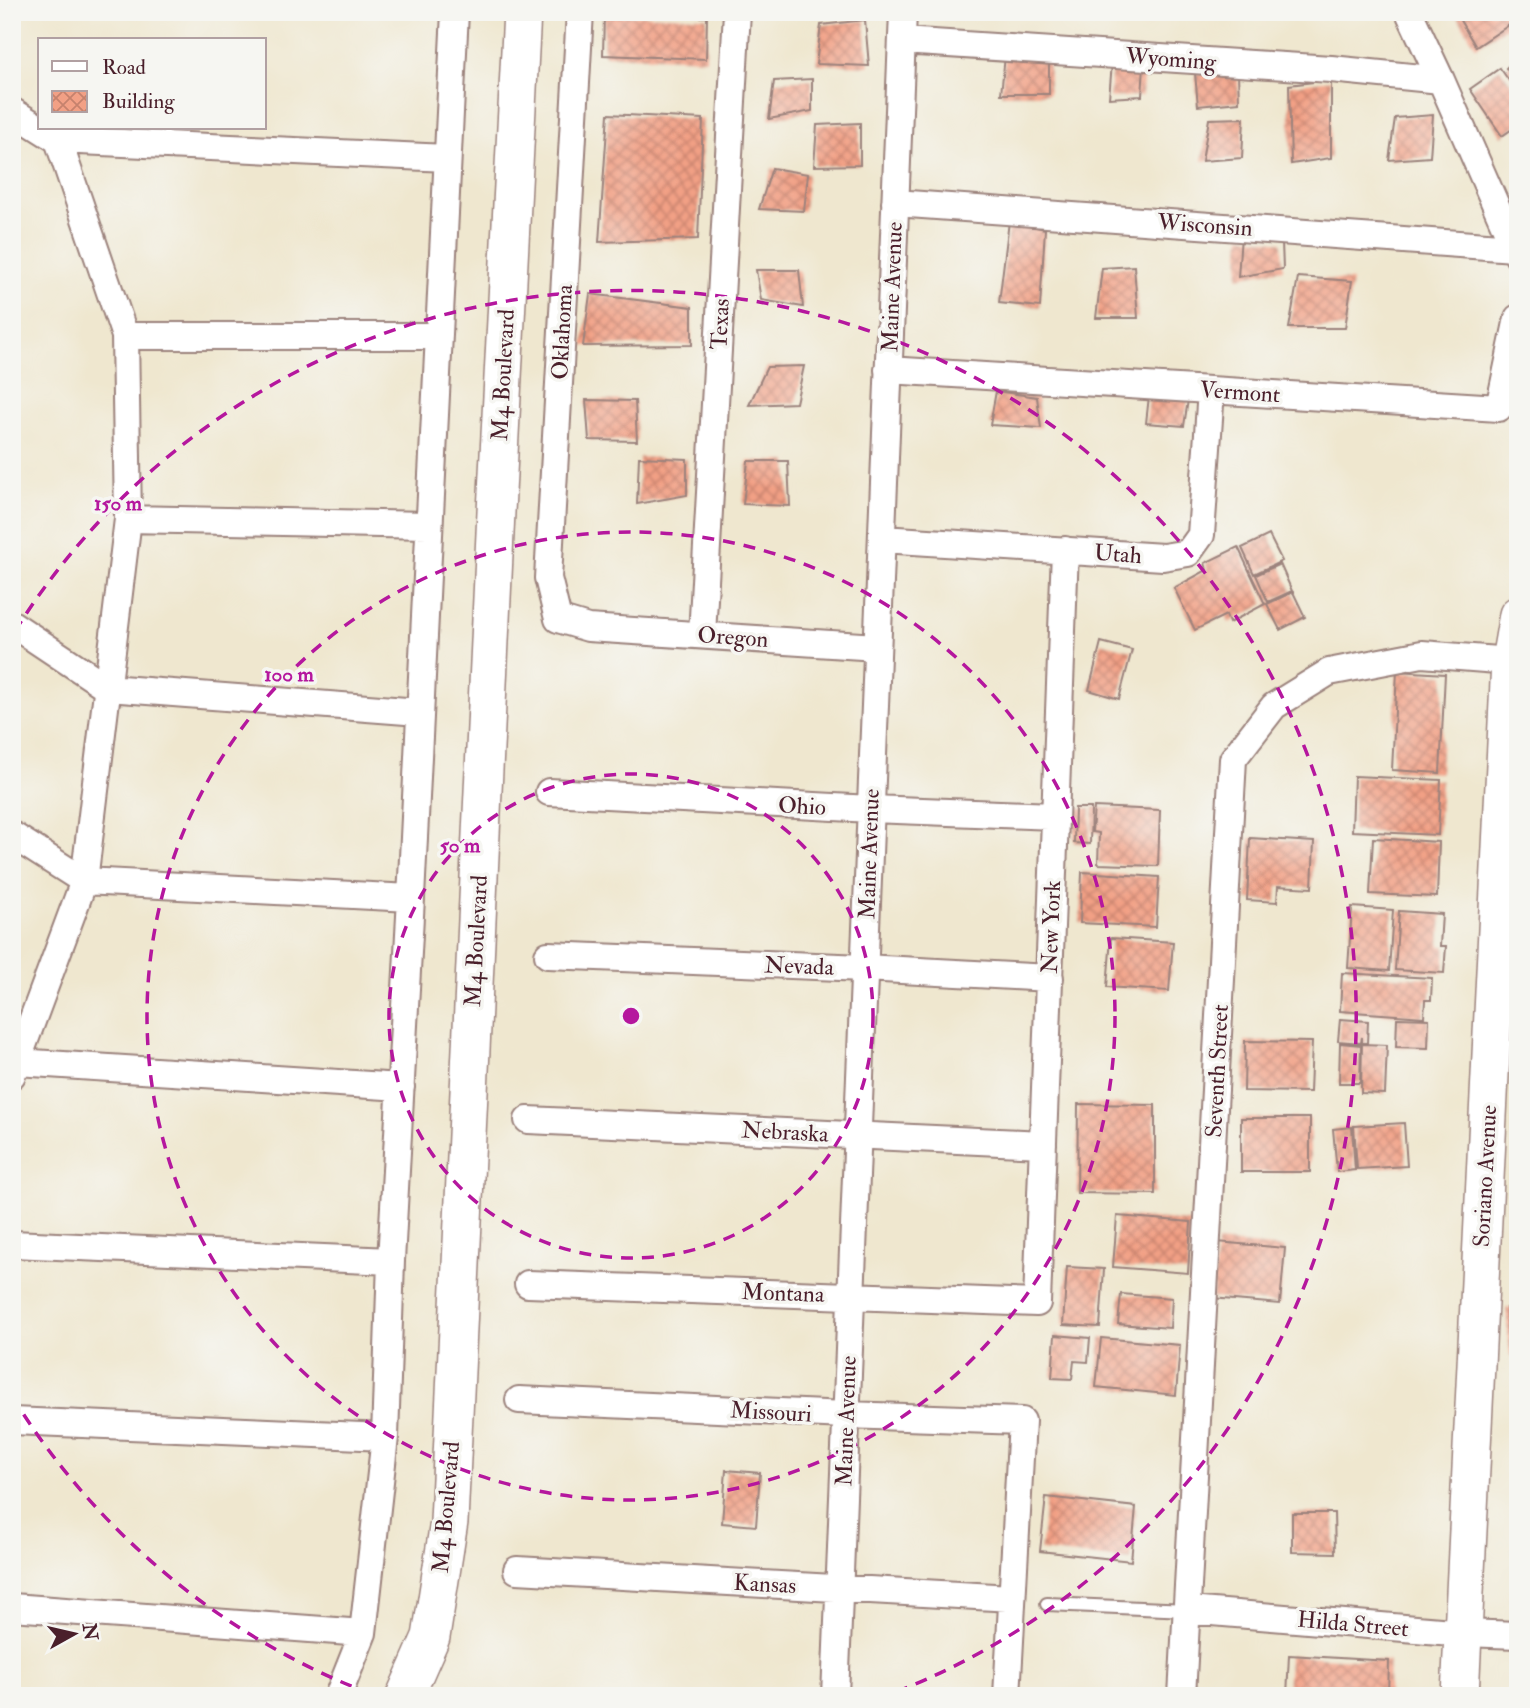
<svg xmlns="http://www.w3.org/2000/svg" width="1530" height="1708" viewBox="0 0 1530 1708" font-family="'IM FELL Double Pica',serif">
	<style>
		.building { fill: url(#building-cross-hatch) }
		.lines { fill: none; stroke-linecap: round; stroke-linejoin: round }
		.lane-casing { stroke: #9c837d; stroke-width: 16 }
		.street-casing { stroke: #9c837d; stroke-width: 30 }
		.secondary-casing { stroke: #9c837d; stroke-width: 40 }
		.lane { stroke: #fff; stroke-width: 12 }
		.street { stroke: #fff; stroke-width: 26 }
		.secondary { stroke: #fff; stroke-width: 37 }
		.ring { fill: none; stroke: #b5179e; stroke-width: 3.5; stroke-dasharray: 12 9 }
		.labels { text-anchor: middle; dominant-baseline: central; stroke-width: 7; stroke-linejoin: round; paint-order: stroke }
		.street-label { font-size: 23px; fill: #4a1f2b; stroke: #f6f6f2 }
		.centre { fill: #b5179e; stroke: #f6f6f2; stroke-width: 3.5 }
		.ring-label { font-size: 21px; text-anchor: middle; font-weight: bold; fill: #b5179e; stroke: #f6f6f2; stroke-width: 7; stroke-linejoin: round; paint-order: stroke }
	</style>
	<defs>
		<pattern id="building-cross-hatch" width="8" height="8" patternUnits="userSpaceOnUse" patternTransform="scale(1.75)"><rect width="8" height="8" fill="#f2a085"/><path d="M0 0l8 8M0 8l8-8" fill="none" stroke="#c6826d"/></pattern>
	</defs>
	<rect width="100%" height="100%" fill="#f6f6f2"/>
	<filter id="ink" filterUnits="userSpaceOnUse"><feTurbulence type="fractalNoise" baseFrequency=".0143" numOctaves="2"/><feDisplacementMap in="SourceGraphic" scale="14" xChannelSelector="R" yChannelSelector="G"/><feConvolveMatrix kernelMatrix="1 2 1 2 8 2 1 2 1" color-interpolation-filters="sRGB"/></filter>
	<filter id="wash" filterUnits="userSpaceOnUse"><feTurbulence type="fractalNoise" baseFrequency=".00686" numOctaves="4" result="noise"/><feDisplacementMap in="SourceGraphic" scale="28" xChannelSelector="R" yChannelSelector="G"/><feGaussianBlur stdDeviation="1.57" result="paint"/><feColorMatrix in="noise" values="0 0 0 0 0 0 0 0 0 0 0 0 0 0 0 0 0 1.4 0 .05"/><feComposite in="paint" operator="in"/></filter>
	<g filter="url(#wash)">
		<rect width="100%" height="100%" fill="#efe7cf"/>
		<g id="blocks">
			<path class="building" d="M 1455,12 L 1518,12 L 1518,19 L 1476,47 Z
				M 604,14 L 707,17 L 706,59 L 603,55 Z
				M 865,20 L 869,66 L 816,64 L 821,25 Z
				M 1005,56 L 1049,58 L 1049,94 L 1001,94 Z
				M 1518,56 L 1518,85 L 1506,68 Z
				M 1112,63 L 1144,66 L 1142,96 L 1109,98 Z
				M 1500,68 L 1518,93 L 1518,125 L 1502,136 L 1470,89 Z
				M 1195,73 L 1238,74 L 1239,102 L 1198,106 Z
				M 812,79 L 812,111 L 769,119 L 774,81 Z
				M 1331,80 L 1331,158 L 1291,164 L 1289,85 Z
				M 608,114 L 703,119 L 698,239 L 599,242 Z
				M 1433,115 L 1430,157 L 1389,160 L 1395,118 Z
				M 1244,118 L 1242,158 L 1202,161 L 1209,119 Z
				M 860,123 L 860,165 L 814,166 L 817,125 Z
				M 772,168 L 808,174 L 804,211 L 759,209 Z
				M 1009,221 L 1045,229 L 1040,307 L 999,303 Z
				M 1241,236 L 1282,242 L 1283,269 L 1238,277 Z
				M 1134,266 L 1138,318 L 1096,318 L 1102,268 Z
				M 756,270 L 799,270 L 803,307 L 761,300 Z
				M 1298,277 L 1352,281 L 1345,328 L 1289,328 Z
				M 590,294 L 692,307 L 692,345 L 583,346 Z
				M 804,366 L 796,403 L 749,405 L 767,367 Z
				M 996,391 L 1037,397 L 1041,428 L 990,425 Z
				M 1149,396 L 1188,400 L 1184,426 L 1146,423 Z
				M 586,400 L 635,401 L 637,441 L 589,440 Z
				M 639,457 L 687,459 L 687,495 L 637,504 Z
				M 748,461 L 788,461 L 790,506 L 743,504 Z
				M 1269,535 L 1282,561 L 1254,574 L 1242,548 Z
				M 1238,547 L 1265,604 L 1229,623 L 1226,615 L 1195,630 L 1174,588 L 1207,570 L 1205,563 Z
				M 1280,564 L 1292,591 L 1268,602 L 1256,575 Z
				M 1293,592 L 1305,617 L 1280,630 L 1267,604 Z
				M 1101,642 L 1132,650 L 1119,699 L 1089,690 Z
				M 1397,671 L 1445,674 L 1440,773 L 1392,770 Z
				M 1354,776 L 1441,780 L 1438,835 L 1352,831 Z
				M 1094,807 L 1160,810 L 1158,866 L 1098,864 L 1099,833 L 1092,832 Z
				M 1075,808 L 1091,808 L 1090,844 L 1074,843 Z
				M 1250,838 L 1314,842 L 1312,888 L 1278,886 L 1277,902 L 1247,900 Z
				M 1373,838 L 1439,842 L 1437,897 L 1370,894 Z
				M 1082,872 L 1159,877 L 1156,927 L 1080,923 Z
				M 1352,907 L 1393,910 L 1389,971 L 1348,968 Z
				M 1399,911 L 1442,914 L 1440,946 L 1446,946 L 1444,973 L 1395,970 Z
				M 1111,938 L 1173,942 L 1169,991 L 1107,987 Z
				M 1342,973 L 1432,978 L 1431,1000 L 1425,1000 L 1424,1017 L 1340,1011 Z
				M 1397,1018 L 1429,1019 L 1428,1048 L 1396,1047 Z
				M 1340,1019 L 1368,1021 L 1367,1043 L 1362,1043 L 1362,1037 L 1361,1043 L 1338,1041 Z
				M 1245,1041 L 1312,1042 L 1310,1092 L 1244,1091 Z
				M 1340,1043 L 1361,1045 L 1360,1083 L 1339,1083 Z
				M 1362,1044 L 1387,1045 L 1385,1094 L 1361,1093 Z
				M 1078,1104 L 1155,1105 L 1155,1194 L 1077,1193 Z
				M 1241,1118 L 1310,1118 L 1310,1172 L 1241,1172 Z
				M 1404,1123 L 1407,1166 L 1357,1169 L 1354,1126 Z
				M 1352,1127 L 1355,1170 L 1337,1172 L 1333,1129 Z
				M 1117,1216 L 1191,1222 L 1188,1273 L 1113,1267 Z
				M 1217,1242 L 1285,1248 L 1280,1304 L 1212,1298 Z
				M 1067,1267 L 1104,1269 L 1100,1327 L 1063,1325 Z
				M 1121,1294 L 1172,1298 L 1170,1328 L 1118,1324 Z
				M 1518,1307 L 1518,1356 L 1510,1356 L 1506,1308 Z
				M 1055,1335 L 1090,1338 L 1088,1362 L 1074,1361 L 1072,1379 L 1052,1378 Z
				M 1101,1338 L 1180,1345 L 1176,1395 L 1096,1387 Z
				M 726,1470 L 760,1473 L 756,1526 L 722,1523 Z
				M 1046,1497 L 1136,1507 L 1131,1561 L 1040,1551 Z
				M 1292,1513 L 1334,1513 L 1335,1553 L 1292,1552 Z
				M 1289,1655 L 1389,1661 L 1388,1696 L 1287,1696 Z"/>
		</g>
	</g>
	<g filter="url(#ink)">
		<use href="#blocks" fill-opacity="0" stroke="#9c837d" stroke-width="2"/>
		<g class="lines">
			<defs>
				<path id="lane" d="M 1047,1604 L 1188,1610"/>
				<path id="street" d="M 580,12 L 548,578 L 558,619 L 588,628 L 877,647
					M 1409,12 L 1441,80 L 1518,256
					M 902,41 L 1331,69 L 1441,80
					M 12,111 L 58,140 L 447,158
					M 895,203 L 1514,248
					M 125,336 L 438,336
					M 888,370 L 1499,408 L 1518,318
					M 128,519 L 428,525
					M 882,539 L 1163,557 L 1188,553 L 1201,535 L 1211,390
					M 12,624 L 108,688 L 419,712
					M 702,635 L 737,12
					M 549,792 L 871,809 L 1055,816
					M 12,835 L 84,881 L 411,898
					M 548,955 L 864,968 L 1050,978
					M 17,1062 L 401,1087
					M 12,1075 L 84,881 L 128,519 L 125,336 L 58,140
					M 528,1120 L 1043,1144
					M 12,1244 L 391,1261
					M 528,1284 L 1037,1303 L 1065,550
					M 519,1400 L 846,1415 L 1022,1421 L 1007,1696
					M 12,1421 L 385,1437
					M 517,1570 L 1012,1598
					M 12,1607 L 363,1633
					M 1188,1610 L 1464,1633 L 1518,1635
					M 338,1696 L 363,1633 L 385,1437 L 391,1261 L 411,898 L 455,12
					M 835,1696 L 903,12
					M 1182,1696 L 1233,759 L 1274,706 L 1329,672 L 1422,654 L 1510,661"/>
				<path id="secondary" d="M 405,1696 L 431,1637 L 449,1522 L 496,512 L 522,12
					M 1460,1696 L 1510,661 L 1518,615"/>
			</defs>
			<use href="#lane" class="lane-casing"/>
			<use href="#street" class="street-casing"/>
			<use href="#secondary" class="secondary-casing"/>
			<use href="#lane" class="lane"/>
			<use href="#street" class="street"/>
			<use href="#secondary" class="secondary"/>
		</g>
	</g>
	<g class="ring">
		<circle cx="631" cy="1016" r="242"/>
		<circle cx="631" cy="1016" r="484"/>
		<path d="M371 1694A726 726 0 0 1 15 1401M15 631A726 726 0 1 1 891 1694"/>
	</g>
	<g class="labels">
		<g class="street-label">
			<text transform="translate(1171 59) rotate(4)">Wyoming</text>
			<text transform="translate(1205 225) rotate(4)">Wisconsin</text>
			<text transform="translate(892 287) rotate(-88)">Maine Avenue</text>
			<text transform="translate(720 324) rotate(-87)">Texas</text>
			<text transform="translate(562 332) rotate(-87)">Oklahoma</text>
			<text transform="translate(503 375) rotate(-87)">M4 Boulevard</text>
			<text transform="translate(1240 392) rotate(4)">Vermont</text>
			<text transform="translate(1118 554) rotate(4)">Utah</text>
			<text transform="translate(733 637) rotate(4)">Oregon</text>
			<text transform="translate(802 806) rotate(3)">Ohio</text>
			<text transform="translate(869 854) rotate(-88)">Maine Avenue</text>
			<text transform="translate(1051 927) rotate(-88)">New York</text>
			<text transform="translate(476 941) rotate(-87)">M4 Boulevard</text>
			<text transform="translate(799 966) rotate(2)">Nevada</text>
			<text transform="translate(1217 1071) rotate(-87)">Seventh Street</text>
			<text transform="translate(785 1132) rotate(3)">Nebraska</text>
			<text transform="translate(1485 1176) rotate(-87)">Soriano Avenue</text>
			<text transform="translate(783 1293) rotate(2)">Montana</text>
			<text transform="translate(771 1412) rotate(3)">Missouri</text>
			<text transform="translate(846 1421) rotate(-88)">Maine Avenue</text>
			<text transform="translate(446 1507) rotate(-85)">M4 Boulevard</text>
			<text transform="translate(765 1584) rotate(3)">Kansas</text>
			<text transform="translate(1353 1624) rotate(5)">Hilda Street</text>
		</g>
	</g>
	<circle cx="631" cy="1016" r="10" class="centre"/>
	<g class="ring-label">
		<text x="118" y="510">150 m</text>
		<text x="289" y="681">100 m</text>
		<text x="460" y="852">50 m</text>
	</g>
	<rect width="1530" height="1708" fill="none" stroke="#f6f6f2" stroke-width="42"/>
	<rect x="38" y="38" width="228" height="91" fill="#f6f6f2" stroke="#b1a0a2" stroke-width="2"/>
	<rect x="52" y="61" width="35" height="10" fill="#ffffff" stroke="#b1a0a2" stroke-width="2"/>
	<text x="102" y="74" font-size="21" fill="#4a1f2b">Road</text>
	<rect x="52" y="91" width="35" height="21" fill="url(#building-cross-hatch)" stroke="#b1a0a2" stroke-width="2"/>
	<text x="102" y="108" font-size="21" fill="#4a1f2b">Building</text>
	<g transform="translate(74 1634) rotate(82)" stroke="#f6f6f2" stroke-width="5" paint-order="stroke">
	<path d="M0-5L12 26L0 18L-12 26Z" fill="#4a1f2b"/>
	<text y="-10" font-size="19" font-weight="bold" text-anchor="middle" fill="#4a1f2b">N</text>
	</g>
</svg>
